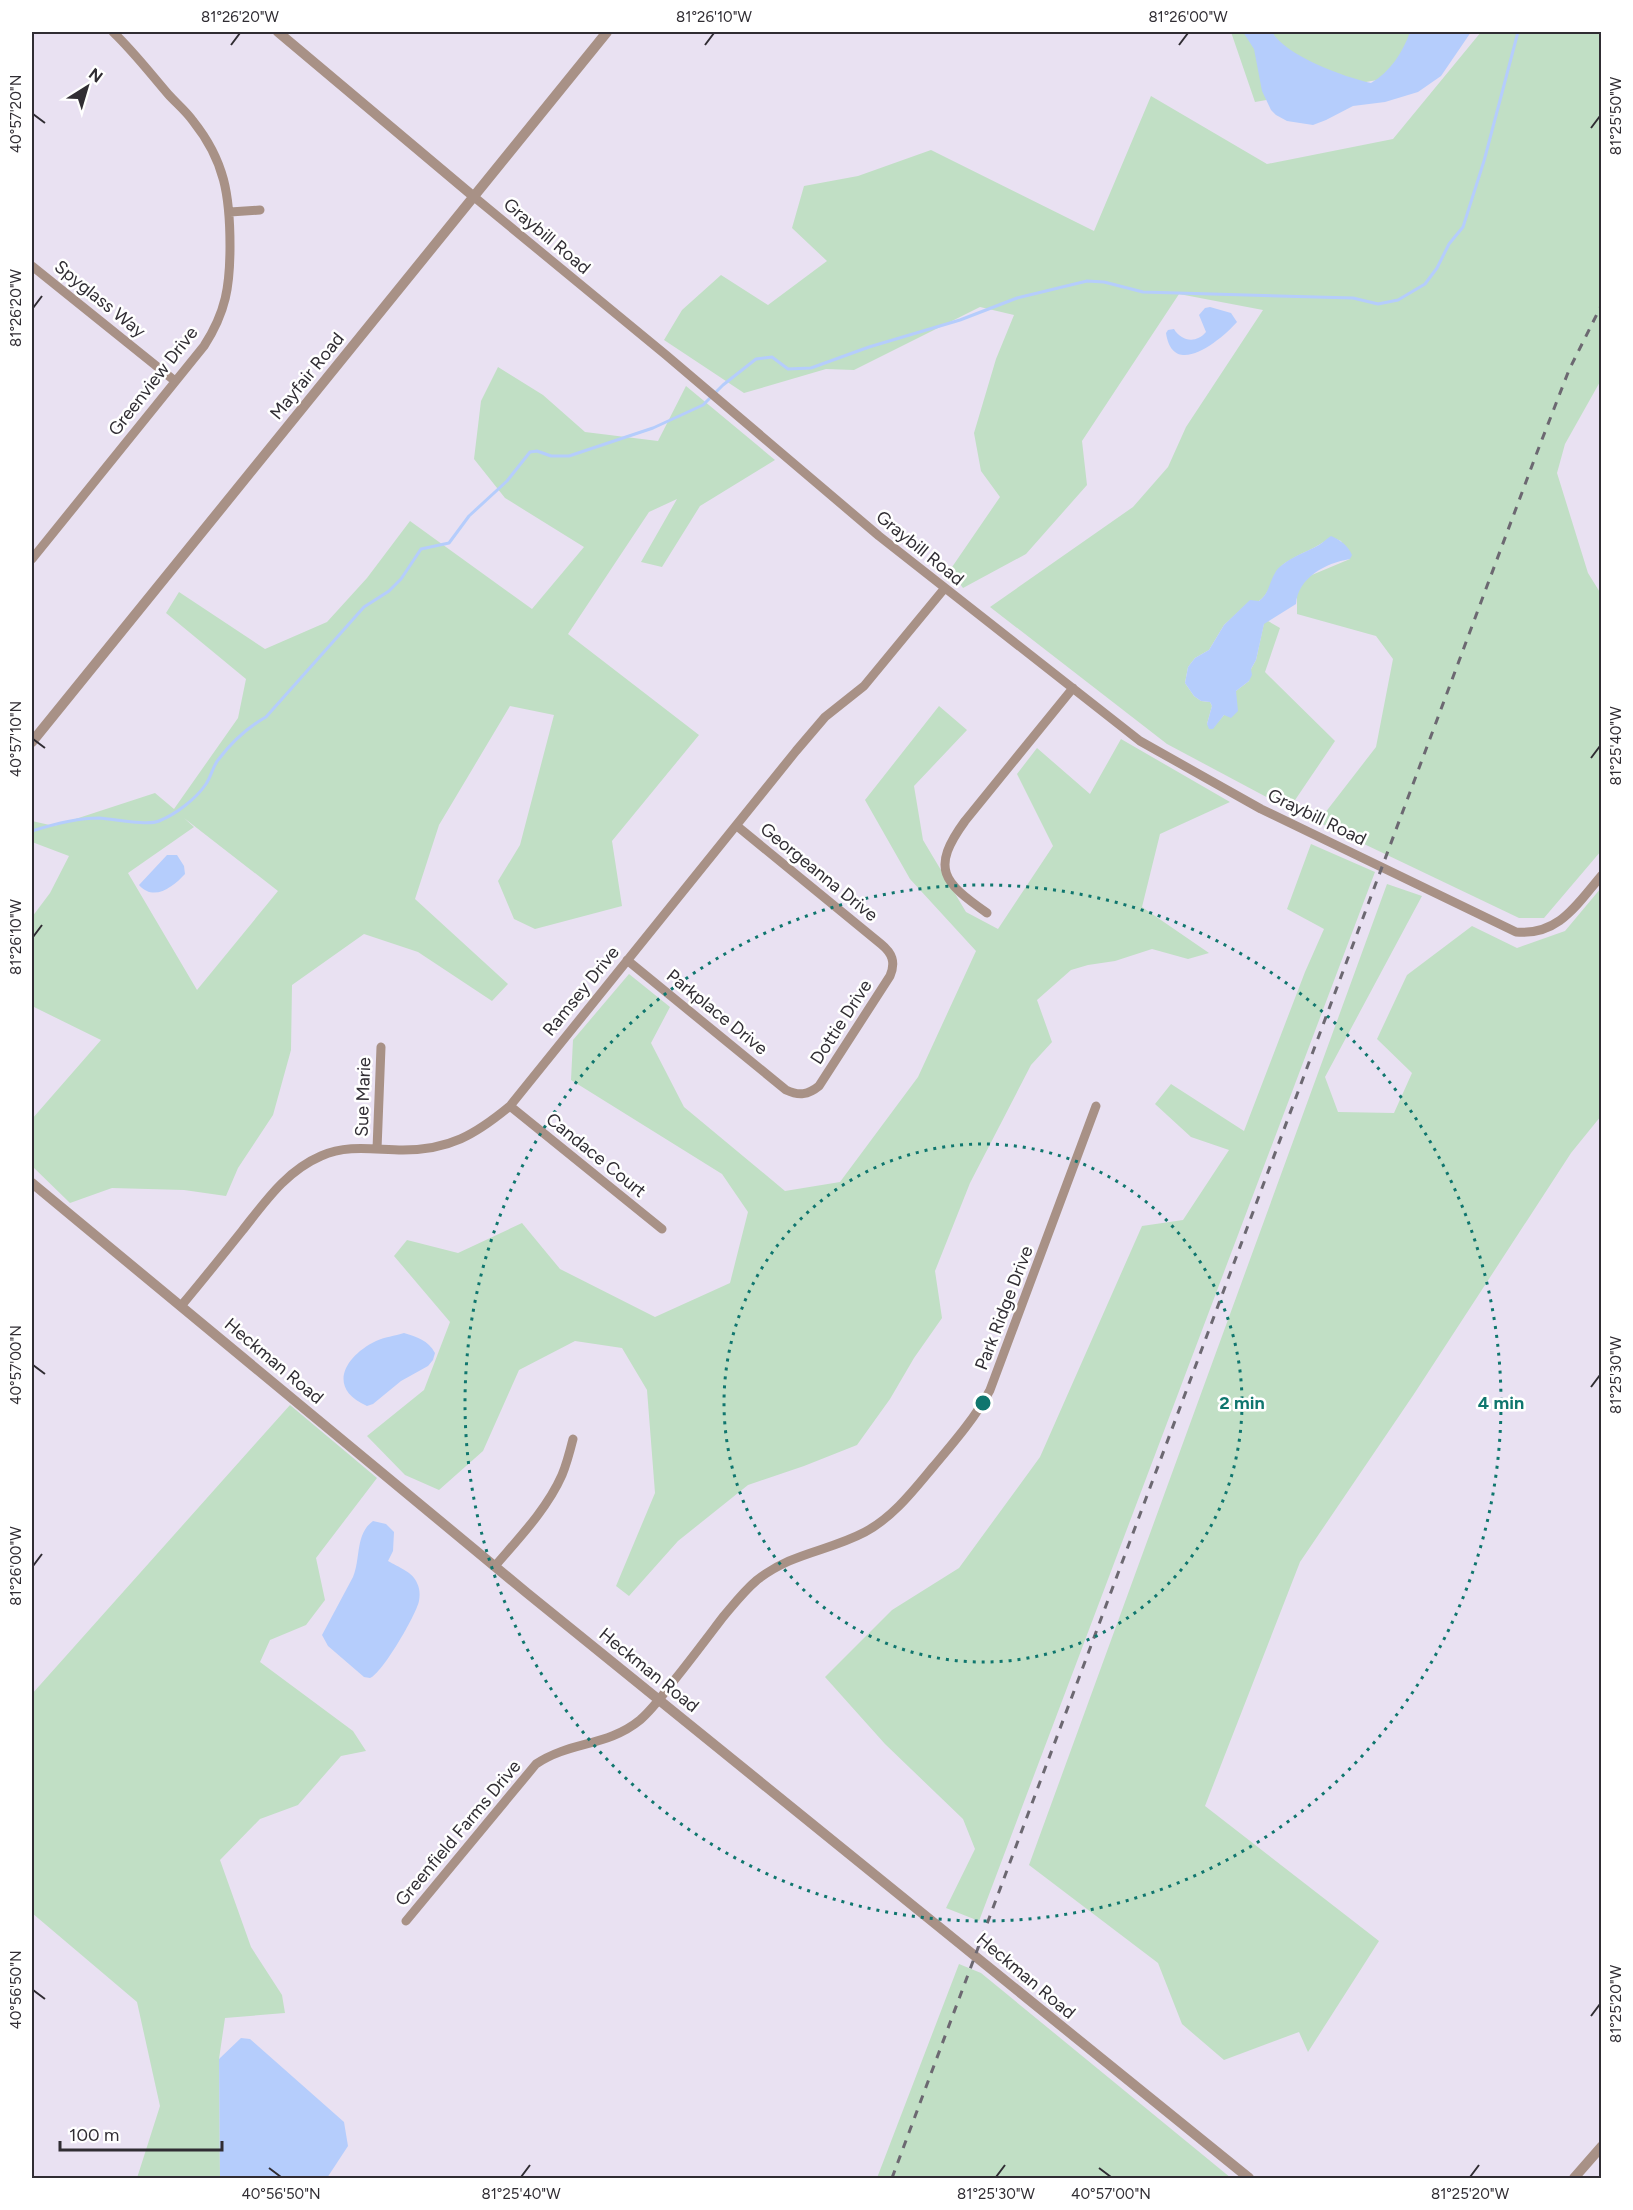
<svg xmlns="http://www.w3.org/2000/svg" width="1633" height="2210" viewBox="0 0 1633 2210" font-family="Figtree,sans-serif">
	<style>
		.green { fill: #c1dfc5; fill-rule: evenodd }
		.water { fill: #b5cdfc }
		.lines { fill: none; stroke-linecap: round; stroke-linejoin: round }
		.stream { stroke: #b5cdfc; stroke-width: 3 }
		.minor { stroke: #a89186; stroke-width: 9 }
		.tertiary { stroke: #a89186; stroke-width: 10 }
		.rail { stroke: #6c6871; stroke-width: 3; stroke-dasharray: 8 8; stroke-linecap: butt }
		.ticks { fill: none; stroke: #302d33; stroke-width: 2 }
		.ring { fill: none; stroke: #0f766e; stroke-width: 3; stroke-dasharray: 3 6 }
		.labels { text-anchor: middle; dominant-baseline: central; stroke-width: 5; stroke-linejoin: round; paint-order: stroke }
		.street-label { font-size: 18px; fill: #302d33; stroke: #fff }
		.centre { fill: #0f766e; stroke: #fff; stroke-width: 3 }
		.ring-label { font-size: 18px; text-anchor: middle; font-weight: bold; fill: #0f766e; stroke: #fff; stroke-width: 5; stroke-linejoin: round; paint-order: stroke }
		.neatline { fill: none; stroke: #302d33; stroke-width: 2 }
		.ticks-label { font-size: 15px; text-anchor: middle; fill: #302d33 }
	</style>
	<rect width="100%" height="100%" fill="#e9e1f2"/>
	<path class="green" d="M 1231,32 L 1439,32 L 1416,73 L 1255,102 Z
		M 1481,32 L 1601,32 L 1601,380 L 1565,444 L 1557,473 L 1588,573 L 1601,594 L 1601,851 L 1544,918 L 1519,918 L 1318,822 L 1376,747 L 1393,659 L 1376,636 L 1297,614 L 1297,592 L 1307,577 L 1350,559 L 1341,541 L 1331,537 C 1317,548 1300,553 1285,563 C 1273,571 1272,592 1259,601 L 1250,601 L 1224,625 L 1209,650 L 1195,658 L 1188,667 L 1185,683 L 1194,696 L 1201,701 L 1210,702 L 1212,706 L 1207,724 L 1212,729 L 1224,715 L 1236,691 L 1249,681 L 1251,669 L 1256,660 L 1264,623 L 1268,621 L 1280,628 L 1265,672 L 1335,741 L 1289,809 L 1167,744 L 990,607 L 1133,507 L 1168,467 L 1186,427 L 1263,310 L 1179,294 L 1082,441 L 1087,485 L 1026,554 L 963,588 L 950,570 L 1000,497 L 981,471 L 974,433 L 996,359 L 1014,315 L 980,307 L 854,370 L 826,369 L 744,393 L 664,340 L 682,310 L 721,275 L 768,305 L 827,261 L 792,228 L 804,186 L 858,176 L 931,150 L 1094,231 L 1151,96 L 1267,164 L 1393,139 Z
		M 498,367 L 543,395 L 585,432 L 658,441 L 686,386 L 775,460 L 700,506 L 662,567 L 641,562 L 677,499 L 649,512 L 568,634 L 699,735 L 612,841 L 622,906 L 535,929 L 514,919 L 498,881 L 520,845 L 554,715 L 510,706 L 439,825 L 415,899 L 508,984 L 492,1001 L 418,952 L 364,934 L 292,985 L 291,1050 L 273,1115 L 238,1168 L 226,1196 L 184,1190 L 112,1188 L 70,1203 L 32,1166 L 32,1119 L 101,1040 L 34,1007 L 32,1008 L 32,917 L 50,893 L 69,856 L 32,842 L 32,821 L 54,826 L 155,793 L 174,809 L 238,718 L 246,679 L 166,613 L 179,592 L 265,649 L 327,622 L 367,578 L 410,521 L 532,609 L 584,547 L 505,498 L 474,459 L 481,401 ZM 184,818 L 278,891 L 197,990 L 128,873 L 194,827 Z
		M 939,706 L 967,730 L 914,786 L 923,840 L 966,912 L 998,929 L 1053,846 L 1017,774 L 1037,748 L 1090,794 L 1121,739 L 1230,802 L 1160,834 L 1142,907 L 1209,953 L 1188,959 L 1152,949 L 1115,961 L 1088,965 L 1071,970 L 1037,1000 L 1052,1042 L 1031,1065 L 970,1183 L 935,1271 L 942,1318 L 914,1358 L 890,1399 L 857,1445 L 804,1466 L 748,1485 L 678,1541 L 629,1596 L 616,1586 L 655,1493 L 647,1390 L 622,1348 L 575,1341 L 519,1370 L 483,1451 L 439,1490 L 405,1475 L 367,1436 L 424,1390 L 450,1322 L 394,1256 L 407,1240 L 458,1253 L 522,1223 L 560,1269 L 655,1317 L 730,1283 L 748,1212 L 722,1174 L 571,1080 L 573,1040 L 629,974 L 670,1007 L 651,1043 L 684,1107 L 785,1191 L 840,1182 L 918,1077 L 976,951 L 910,879 L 865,800 Z
		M 1311,844 L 1375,872 L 979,1921 L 946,1908 L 975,1849 L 963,1819 L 885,1744 L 825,1677 L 892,1610 L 959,1568 L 1040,1457 L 1142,1226 L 1183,1220 L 1229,1150 L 1191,1137 L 1155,1104 L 1171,1084 L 1244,1131 L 1305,972 L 1324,929 L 1287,909 Z
		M 1387,884 L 1422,896 L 1325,1077 L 1338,1112 L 1394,1113 L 1412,1073 L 1377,1039 L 1407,975 L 1472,926 L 1517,948 L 1565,931 L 1601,888 L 1601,1116 L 1571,1153 L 1414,1394 L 1300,1562 L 1205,1806 L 1379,1941 L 1308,2052 L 1299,2032 L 1224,2060 L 1182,2024 L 1158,1963 L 1029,1865 Z
		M 290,1405 L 377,1478 L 316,1558 L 325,1600 L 306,1625 L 270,1640 L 260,1662 L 353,1731 L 366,1751 L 341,1756 L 298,1805 L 260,1819 L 220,1860 L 251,1947 L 282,1995 L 285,2013 L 225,2018 L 219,2059 L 220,2178 L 137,2178 L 160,2106 L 137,2002 L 32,1913 L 32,1694 Z
		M 959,1964 L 981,1973 L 1231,2178 L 877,2178 Z"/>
	<path class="water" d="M 1243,32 L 1272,32 C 1286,56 1344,77 1371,83 C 1390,72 1403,52 1410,32 L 1471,32 L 1441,76 L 1418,92 L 1385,102 L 1353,106 L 1326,120 L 1313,125 L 1287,121 L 1276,115 L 1271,110 L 1262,91 L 1254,49 Z
		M 1210,307 L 1231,313 L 1237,322 C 1221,340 1173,380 1166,333 L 1168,330 L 1174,329 C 1181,341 1196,344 1206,332 L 1199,315 L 1205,308 Z
		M 1331,536 C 1340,540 1348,545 1352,555 L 1350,559 C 1325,563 1298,578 1296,604 L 1264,624 L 1256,660 L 1251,669 L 1252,675 L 1249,681 L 1236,691 L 1238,711 L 1231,718 L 1224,715 L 1213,729 L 1209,729 L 1207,724 L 1212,706 L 1210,702 L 1201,701 L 1194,696 L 1185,683 L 1188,667 L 1195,658 L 1209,650 L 1224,625 L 1250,600 L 1259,601 C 1269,594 1269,583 1275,573 C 1282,560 1307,552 1319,545 C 1324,542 1326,539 1331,536 Z
		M 167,855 L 177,855 L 184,866 L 185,874 C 173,887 154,902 139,885 Z
		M 404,1333 C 417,1337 428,1340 435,1353 L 433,1360 L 428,1366 L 401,1381 L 373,1404 L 367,1406 C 326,1388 345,1356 376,1341 C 384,1337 395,1336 404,1333 Z
		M 373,1521 L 386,1524 L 394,1532 L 393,1551 L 388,1561 C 398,1567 413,1572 417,1583 C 420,1589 420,1595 419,1601 C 416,1615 382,1674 370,1678 L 364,1677 L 328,1646 L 322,1635 L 353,1577 C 361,1558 355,1534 373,1521 Z
		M 241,2038 L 250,2039 L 344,2122 L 348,2146 L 327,2178 L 220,2178 L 219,2059 Z"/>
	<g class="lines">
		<path class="stream" d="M 32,831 C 54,824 76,818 99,818 C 115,819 147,826 159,821 C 176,814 196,799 206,784 C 211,777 213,766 218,760 C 231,743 248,727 266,717 L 364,607 L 389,591 L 401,579 L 421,549 L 449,543 L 469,516 L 507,481 L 530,452 L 537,451 L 551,456 L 569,456 L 653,428 L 703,405 L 723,385 L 756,359 L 772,357 L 788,369 L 811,368 L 869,347 L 960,320 L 1017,298 L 1087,281 L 1104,282 L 1143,292 L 1353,298 L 1378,304 L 1398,300 L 1425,284 L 1437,268 L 1449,244 L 1463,227 L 1484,161 L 1518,32"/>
		<path class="minor" d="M 473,196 L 666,355 L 879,536 L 1140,741 L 1261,809 L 1516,932 C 1559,936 1577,904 1602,875
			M 230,212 L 260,210
			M 32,266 L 175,381
			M 32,559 L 204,346 C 226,312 230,286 230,246 C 230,196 225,161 193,121 C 186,111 176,103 168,94 C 150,73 133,51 113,32
			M 987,913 C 943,882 930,869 965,821 L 1073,688
			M 627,960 L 786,1090 C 799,1096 808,1095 819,1086 L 890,976 C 896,962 892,953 881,944 L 737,826
			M 510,1106 L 662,1229
			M 377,1149 L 381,1047
			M 181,1306 C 202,1281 222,1256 242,1231 C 265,1202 286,1171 321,1156 C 348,1144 375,1150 403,1150 C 449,1150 475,1135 510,1106 L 796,751 L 825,717 L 864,686 L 944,589
			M 495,1566 C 519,1538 547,1509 562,1475 C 567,1463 570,1451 573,1439
			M 406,1921 L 536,1764 C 570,1741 607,1747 640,1720 C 654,1708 664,1693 676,1678 C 692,1658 707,1638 723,1617 C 734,1604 744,1591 757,1580 C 793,1552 827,1552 865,1532 C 893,1517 913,1491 933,1467 C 954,1442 975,1418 990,1390 L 1096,1106"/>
		<path class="tertiary" d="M 278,32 L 473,196
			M 32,742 L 607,32
			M 32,1183 L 527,1593 L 1249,2178
			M 1574,2178 L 1602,2146"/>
		<path class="rail" d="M 892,2178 L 1536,455 L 1569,370 L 1602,304"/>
	</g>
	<path class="ticks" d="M 231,45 L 240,33M 705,45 L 714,33M 1179,45 L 1188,33M 33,114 L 45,123M 1591,128 L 1600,116M 33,308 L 42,296M 33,739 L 45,748M 1591,758 L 1600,746M 33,937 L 42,925M 33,1365 L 45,1374M 1591,1387 L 1600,1375M 33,1566 L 42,1554M 33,1990 L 45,1999M 1591,2016 L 1600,2004M 269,2168 L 281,2177M 1099,2168 L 1111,2177M 521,2177 L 530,2165M 996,2177 L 1005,2165M 1470,2177 L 1479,2165"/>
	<g class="ring">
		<circle cx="983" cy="1403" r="259"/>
		<circle cx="983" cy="1403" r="518"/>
	</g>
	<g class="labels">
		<g class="street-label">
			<text transform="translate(547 236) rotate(40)">Graybill Road</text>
			<text transform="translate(100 299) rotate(39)">Spyglass Way</text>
			<text transform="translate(307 376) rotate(-51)">Mayfair Road</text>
			<text transform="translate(153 381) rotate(-52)">Greenview Drive</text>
			<text transform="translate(920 548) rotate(39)">Graybill Road</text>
			<text transform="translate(1317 817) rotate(26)">Graybill Road</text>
			<text transform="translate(819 872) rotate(39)">Georgeanna Drive</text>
			<text transform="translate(581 991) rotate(-51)">Ramsey Drive</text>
			<text transform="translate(717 1012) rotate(39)">Parkplace Drive</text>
			<text transform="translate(841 1022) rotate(-57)">Dottie Drive</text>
			<text transform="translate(363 1097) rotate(-88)">Sue Marie</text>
			<text transform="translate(596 1155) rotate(39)">Candace Court</text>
			<text transform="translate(1004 1308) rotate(-69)">Park Ridge Drive</text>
			<text transform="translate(274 1361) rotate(40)">Heckman Road</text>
			<text transform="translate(649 1670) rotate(39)">Heckman Road</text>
			<text transform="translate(458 1833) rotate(-50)">Greenfield Farms Drive</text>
			<text transform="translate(1026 1976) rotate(40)">Heckman Road</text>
		</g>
	</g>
	<circle cx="983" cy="1403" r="9" class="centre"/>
	<g class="ring-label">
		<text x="1242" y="1409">2 min</text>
		<text x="1501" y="1409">4 min</text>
	</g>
	<rect width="1633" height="2210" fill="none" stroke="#ffffff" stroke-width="66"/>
	<g transform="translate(87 87) rotate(37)" stroke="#ffffff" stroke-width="4.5" paint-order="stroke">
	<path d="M0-4.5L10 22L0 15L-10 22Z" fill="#302d33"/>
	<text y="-9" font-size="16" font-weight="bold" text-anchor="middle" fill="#302d33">N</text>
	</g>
	<path d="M60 2141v9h162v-9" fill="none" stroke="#302d33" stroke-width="3"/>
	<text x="69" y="2141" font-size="18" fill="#302d33" stroke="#ffffff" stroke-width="4.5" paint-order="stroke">100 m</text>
	<rect x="33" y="33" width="1567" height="2144" class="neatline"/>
	<g class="ticks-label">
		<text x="240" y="22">81°26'20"W</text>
		<text x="714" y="22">81°26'10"W</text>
		<text x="1188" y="22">81°26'00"W</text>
		<text transform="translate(16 114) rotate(-90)" y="5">40°57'20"N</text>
		<text transform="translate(1616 116) rotate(-90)" y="5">81°25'50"W</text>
		<text transform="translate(16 308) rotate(-90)" y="5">81°26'20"W</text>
		<text transform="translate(16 739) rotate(-90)" y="5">40°57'10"N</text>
		<text transform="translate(1616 746) rotate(-90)" y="5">81°25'40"W</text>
		<text transform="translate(16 937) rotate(-90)" y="5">81°26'10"W</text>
		<text transform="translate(16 1365) rotate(-90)" y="5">40°57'00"N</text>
		<text transform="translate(1616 1375) rotate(-90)" y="5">81°25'30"W</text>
		<text transform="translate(16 1566) rotate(-90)" y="5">81°26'00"W</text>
		<text transform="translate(16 1990) rotate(-90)" y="5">40°56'50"N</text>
		<text transform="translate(1616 2004) rotate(-90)" y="5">81°25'20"W</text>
		<text x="281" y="2199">40°56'50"N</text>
		<text x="521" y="2199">81°25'40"W</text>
		<text x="996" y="2199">81°25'30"W</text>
		<text x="1111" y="2199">40°57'00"N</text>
		<text x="1470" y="2199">81°25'20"W</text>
	</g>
</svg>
